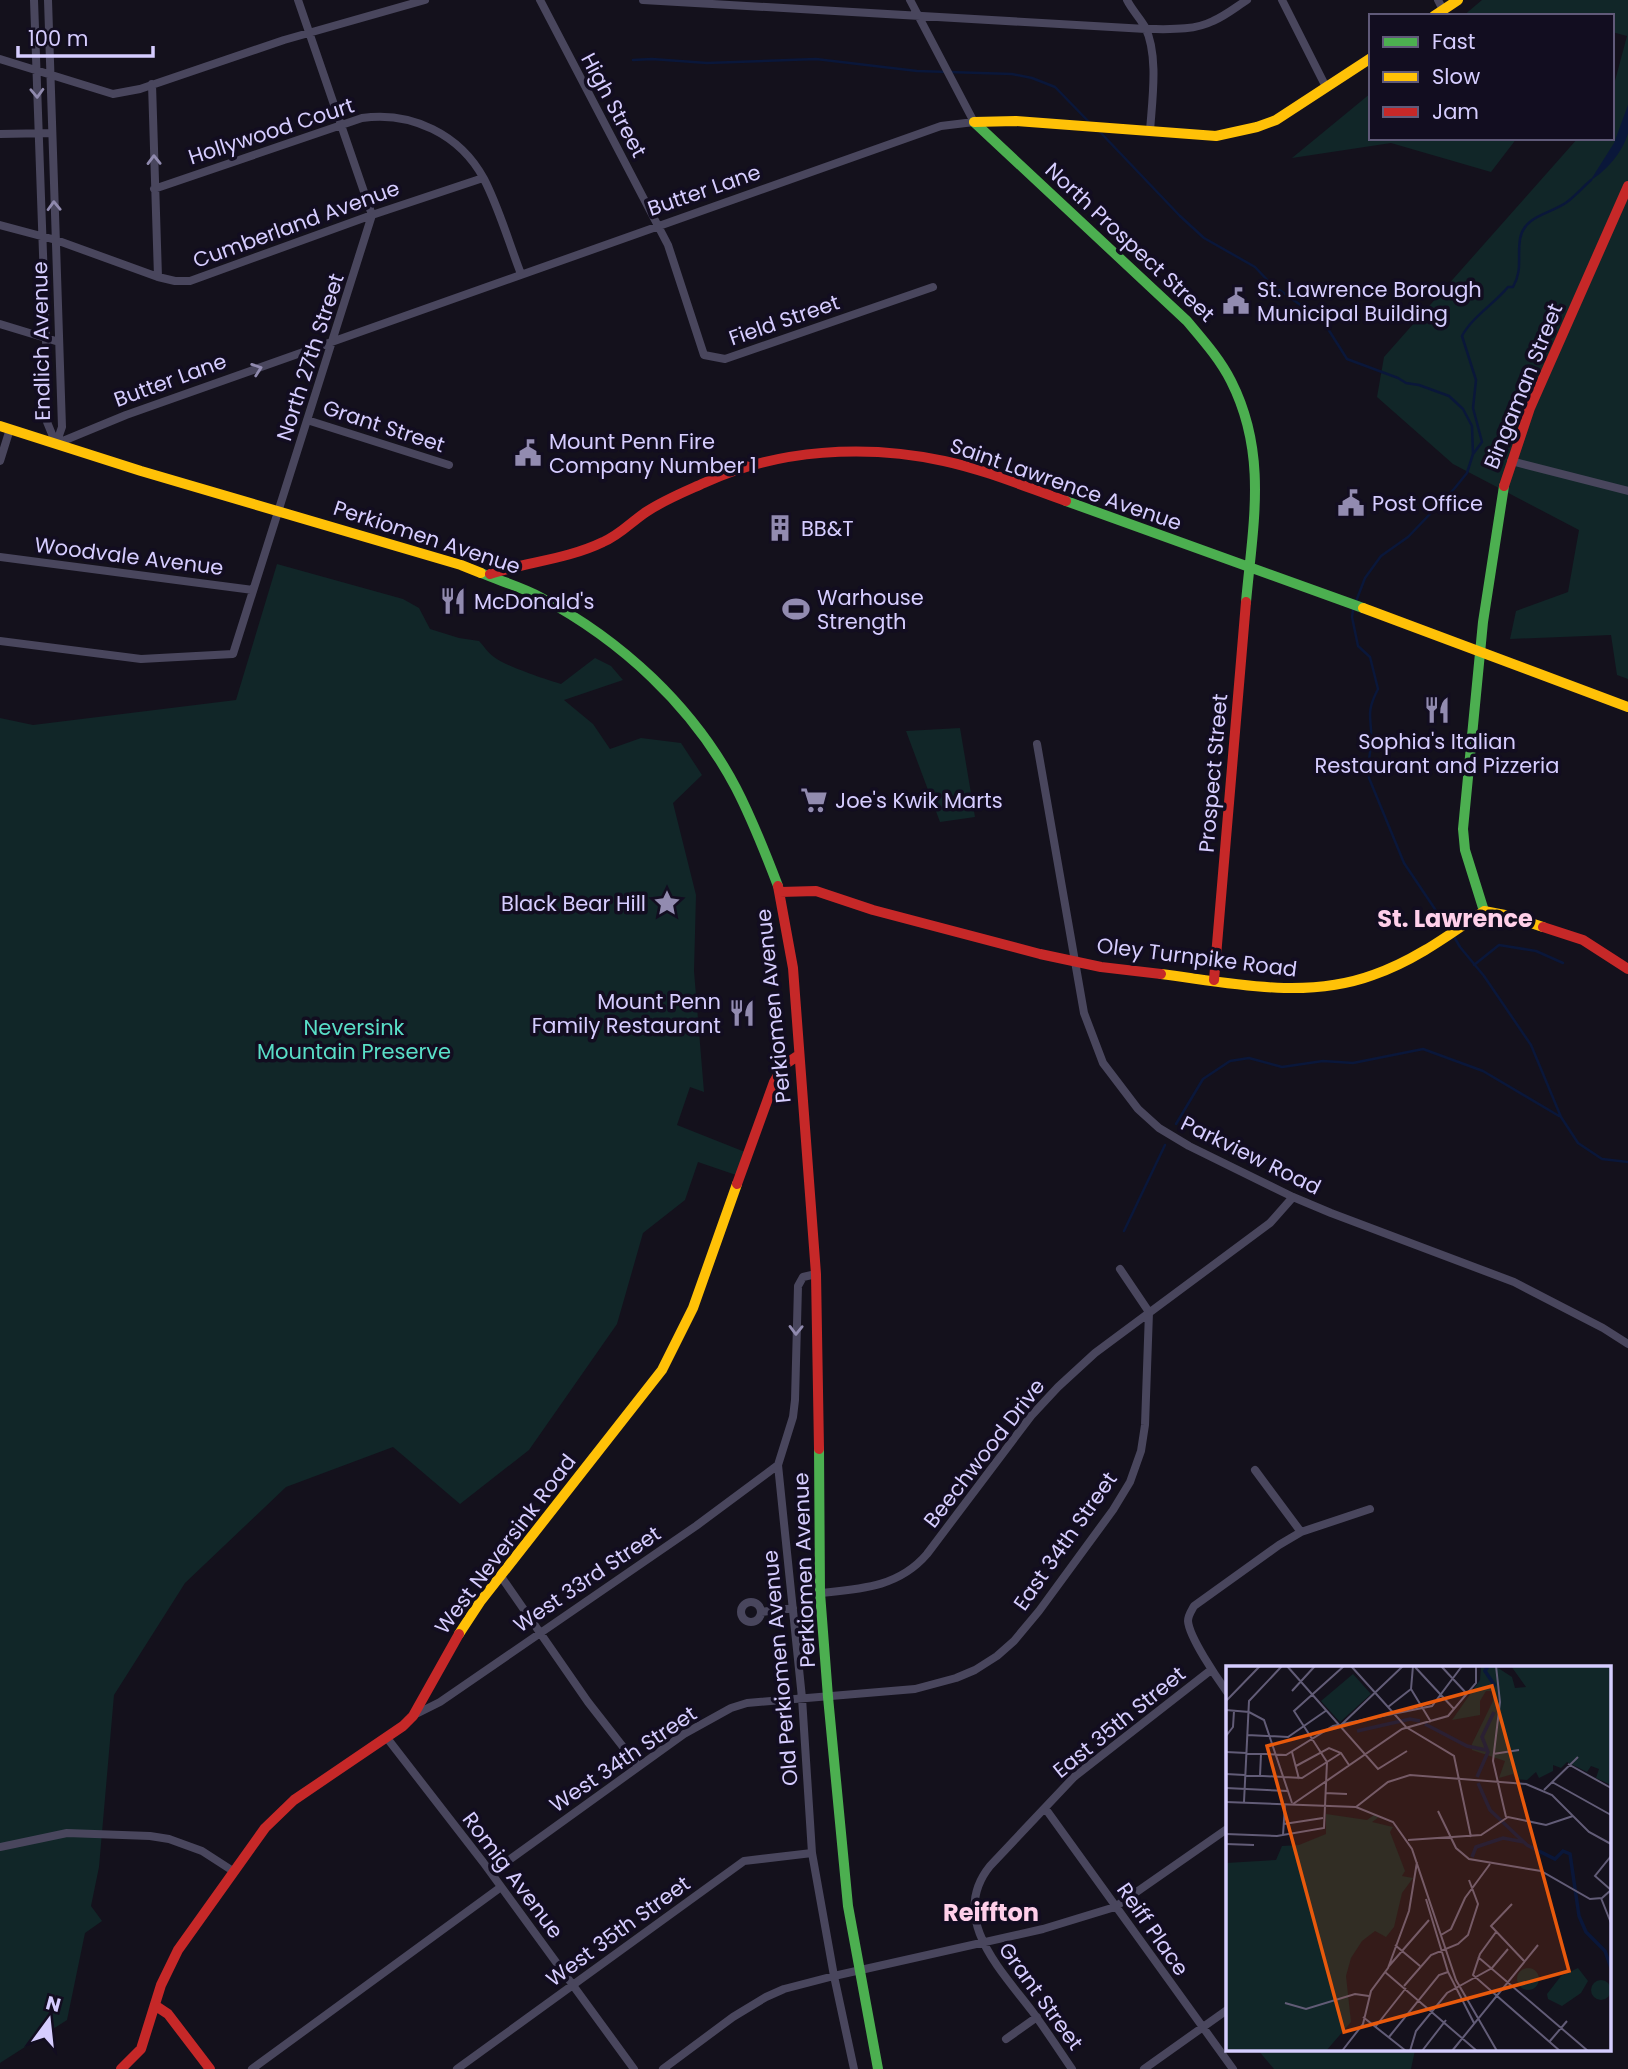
<svg xmlns="http://www.w3.org/2000/svg" width="1628" height="2069" viewBox="0 0 1628 2069" font-family="Poppins,sans-serif">
	<style>
		.green { fill: #112628 }
		.water { fill: #0a173a }
		.lines { fill: none; stroke-linecap: round; stroke-linejoin: round }
		.stream { stroke: #0a173a; stroke-width: 2.5 }
		.street { stroke: #49465d; stroke-width: 8 }
		.fast { stroke: #4caf50; stroke-width: 10 }
		.slow { stroke: #ffc107; stroke-width: 10 }
		.jam { stroke: #c62828; stroke-width: 10 }
		.oneway { stroke: #908aae }
		.labels { text-anchor: middle; dominant-baseline: central; stroke-width: 7; stroke-linejoin: round; paint-order: stroke }
		.street-label { font-size: 21px; fill: #d6cdff; stroke: #120d20 }
		.poi-label { font-size: 21px; fill: #d6cdff; stroke: #120d20; text-anchor: start }
		.park-label { font-size: 21px; fill: #59dec7; stroke: #120d20 }
		.quarter-label { font-size: 24px; font-weight: bold; fill: #ffcfea; stroke: #120d20 }
		.inset-river { fill: none; stroke: #0a173a; stroke-width: 3.5 }
		.inset-road { fill: none; stroke: #625c77; stroke-width: 2 }
		.view { fill: #e8590c; fill-opacity: 0.15; stroke: #e8590c; stroke-width: 3.5 }
		.inset-edge { fill: none; stroke: #d6cdff; stroke-width: 3.5 }
	</style>
	<rect width="100%" height="100%" fill="#14111c"/>
	<path class="green" d="M 1482,0 L 1628,0 L 1628,679 L 1617,675 L 1611,635 L 1510,639 L 1516,611 L 1568,592 L 1579,530 L 1453,464 L 1377,397 L 1384,357 L 1578,138 L 1612,138 L 1612,92 L 1627,36 L 1612,32 L 1612,16 L 1463,16 Z
		M 1371,93 L 1371,138 L 1517,138 L 1491,172 L 1391,143 L 1292,158 Z
		M 277,564 L 403,599 L 419,608 L 430,629 L 459,638 L 479,641 C 484,646 488,653 494,657 C 505,666 547,680 561,684 L 595,658 L 611,666 L 623,680 L 564,700 L 593,724 L 610,749 L 641,738 L 681,743 L 702,775 L 673,803 L 696,895 L 694,971 L 704,1092 L 690,1087 L 677,1125 L 745,1152 L 736,1175 L 698,1162 L 685,1200 L 643,1233 L 617,1324 L 529,1450 L 460,1504 L 393,1447 L 286,1487 L 185,1583 L 114,1695 L 99,1867 L 91,1906 L 102,1921 L 85,1933 L 67,2020 L 0,2063 L 0,718 L 33,725 L 236,700 Z
		M 960,728 L 975,817 L 940,822 L 906,731 Z
		M 1258,2050 L 1415,2050 L 1411,2069 L 1274,2069 Z"/>
	<path class="water" d="M 1628,105 C 1628,113 1628,125 1628,133 C 1623,152 1606,171 1590,181 L 1614,143 Z"/>
	<g class="lines">
		<path class="stream" d="M 633,60 L 652,59 L 707,63 L 816,59 L 917,71 L 1012,74 L 1032,78 L 1055,87 L 1090,123
			M 1100,132 L 1180,216 L 1204,238 L 1255,267 L 1271,284 L 1323,321 L 1347,359 L 1398,378 L 1406,383 L 1419,385 L 1449,396 L 1463,409 L 1472,426 L 1473,454
			M 1355,604 L 1365,578 L 1381,556 L 1408,537 L 1454,489 L 1467,473 L 1473,454 L 1482,442 L 1473,408 L 1476,380 L 1462,336 C 1472,317 1494,304 1508,287 L 1513,287 C 1523,269 1517,258 1520,239 C 1524,215 1551,214 1567,202 C 1575,196 1583,187 1591,180
			M 1353,610 L 1352,617 L 1358,646 L 1370,657 L 1378,689 C 1364,716 1373,718 1371,744 C 1370,756 1367,766 1369,778 L 1404,863 L 1449,930
			M 1453,935 L 1460,947 L 1484,976 L 1531,1045 L 1561,1117 L 1578,1143 L 1602,1159 L 1628,1162
			M 1474,965 L 1499,945 L 1536,951 L 1563,963
			M 1176,1124 L 1203,1079 L 1230,1061 L 1249,1058 L 1282,1067 L 1323,1061 L 1353,1063 L 1423,1049 L 1483,1071 L 1559,1116
			M 1124,1231 L 1165,1145"/>
		<path class="street" d="M 34,0 L 46,338 L 47,422 L 56,444
			M 48,0 L 62,427 L 56,444
			M 540,0 L 668,245 L 704,355 L 725,359 L 933,287
			M 643,0 L 1146,29 C 1168,29 1193,31 1213,21 C 1225,16 1236,7 1247,0
			M 1127,0 C 1132,10 1140,18 1145,27 C 1159,55 1152,101 1150,131
			M 1282,0 L 1326,87
			M 1438,0 L 1443,10
			M 0,59 L 113,94 L 140,89 L 284,40 L 425,0
			M 152,84 L 158,277
			M 0,134 L 52,133
			M 154,189 L 362,118 C 411,111 460,134 484,179 C 499,208 509,243 521,274
			M 0,225 L 56,240 L 158,277 L 175,281 L 190,281 L 372,215 L 483,178
			M 0,324 L 59,342
			M 307,420 L 449,465
			M 58,443 L 126,415 L 941,126 L 974,122 L 910,0
			M 0,461 L 10,429
			M 1511,461 L 1628,491
			M 0,557 L 253,590
			M 0,641 L 141,659 L 233,654 L 372,215 L 298,0
			M 1037,744 L 1084,1013 L 1103,1063 L 1138,1109 L 1159,1128 L 1189,1146 L 1293,1197 L 1331,1213 L 1514,1282 L 1603,1328 L 1628,1344
			M 816,1274 L 803,1277 L 798,1286 L 795,1400 L 793,1417 L 778,1465 L 802,1698 L 812,1853 L 834,1976 L 854,2069
			M 1255,1470 L 1301,1532
			M 500,1575 L 588,1702 L 638,1766
			M 820,1593 C 861,1589 899,1587 927,1554 L 1031,1416 L 1058,1387 L 1095,1353 L 1270,1223 L 1293,1197
			M741 1612a10 10 0 1 1 20 0a10 10 0 1 1-20 0Z
			M 761,1612 L 793,1608
			M 1227,1692 C 1217,1678 1189,1637 1188,1621 C 1188,1615 1192,1610 1194,1606 L 1279,1545 L 1301,1532 L 1370,1509
			M 414,1715 L 440,1702 L 696,1526 L 778,1465
			M 387,1738 L 483,1862 L 634,2069
			M 1045,1808 L 1233,2069
			M 0,1847 L 67,1833 L 150,1836 L 169,1839 L 202,1851 L 233,1871
			M 491,1873 L 684,1734 L 731,1708 L 747,1703 L 915,1689 L 956,1678 L 975,1670 L 997,1656 L 1014,1641 L 1039,1611 L 1113,1510 L 1130,1482 L 1141,1451 L 1145,1425 L 1149,1312 L 1120,1269
			M 1006,2039 L 1037,2017
			M 252,2069 L 501,1887
			M 457,2069 L 744,1861 L 812,1853
			M 663,2069 L 733,2017 L 766,1997 L 784,1989 L 834,1976 L 1043,1929 L 1115,1907 L 1227,1829
			M 1072,2069 C 1059,2050 1046,2030 1032,2011 C 1001,1970 948,1918 990,1866 L 1074,1777 L 1211,1670
			M 1144,2069 L 1227,2010"/>
		<path class="fast" d="M 974,122 L 1187,321 C 1203,340 1220,359 1231,381 C 1268,454 1253,524 1246,602
			M 1066,501 L 1363,608
			M 481,573 C 500,581 522,587 540,597 C 621,640 693,706 736,788 C 752,819 765,852 778,886
			M 1484,911 L 1465,850 L 1463,829 L 1483,622 L 1504,486
			M 819,1449 L 820,1593 L 828,1697 L 848,1906 L 878,2069"/>
		<path class="slow" d="M 1434,16 L 1458,0
			M 974,122 L 1016,121 L 1216,136 L 1257,127 L 1276,120 L 1371,58
			M 0,426 L 141,471 L 461,565 L 481,573
			M 1363,608 L 1628,707
			M 1161,974 C 1231,983 1305,1000 1373,975 C 1414,961 1449,935 1484,911 L 1510,916 L 1543,927
			M 459,1634 L 480,1602 L 662,1370 L 693,1308 L 737,1184"/>
		<path class="jam" d="M 1504,486 L 1530,408 L 1628,186
			M 490,574 C 527,562 568,559 603,542 C 620,535 631,522 646,512 C 664,500 684,492 704,483 C 777,449 866,444 944,461 C 986,470 1026,487 1066,501
			M 778,886 L 793,968 L 816,1274 L 819,1449
			M 780,892 L 816,891 L 873,910 L 1040,954 L 1101,967 L 1161,974
			M 1543,927 L 1583,940 L 1628,969
			M 1214,980 L 1246,602
			M 737,1184 L 774,1082 L 784,1065 L 799,1055
			M 156,2006 L 168,2014 L 210,2069
			M 121,2069 L 141,2049 L 161,1985 L 178,1950 L 265,1828 L 294,1800 L 403,1726 L 413,1716 L 459,1634"/>
	</g>
	<defs><path id="oneway-chevron" d="M-2-3.5L2.5 0L-2 3.5" fill="none" stroke-width="1.6" stroke-linecap="round" stroke-linejoin="round" transform="scale(1.75)"/></defs>
	<g class="oneway">
		<use href="#oneway-chevron" transform="translate(37 93) rotate(88)"/>
		<use href="#oneway-chevron" transform="translate(154 160) rotate(-91)"/>
		<use href="#oneway-chevron" transform="translate(54 206) rotate(-92)"/>
		<use href="#oneway-chevron" transform="translate(257 369) rotate(-19)"/>
		<use href="#oneway-chevron" transform="translate(796 1330) rotate(91)"/>
	</g>
	<defs>
		<symbol id="civic-bare" viewBox="-9 -9 18 18"><path d="M-.6-6.5H3V-4.5H.6V-3L4-1V1h2V6H-6V1h2V-1L-.6-3ZM-1.2 2.5V6h2.4V2.5Z" fill="#928bb0" stroke="#120d20" stroke-width="2.5" paint-order="stroke"/></symbol>
		<symbol id="building-bare" viewBox="-9 -9 18 18"><path d="M-4-6H4V6H1V3H-1V6H-4ZM-2.5-4.3h1.7v1.8h-1.7ZM.8-4.3h1.7v1.8H.8ZM-2.5-1h1.7V.8h-1.7ZM.8-1h1.7V.8H.8Z" fill="#928bb0" stroke="#120d20" stroke-width="2.5" paint-order="stroke"/></symbol>
		<symbol id="restaurant-bare" viewBox="-9 -9 18 18"><path d="M-5-6h1v4h1v-4h1v4h1v-4h1v5L-1.5 .5V6h-2V.5L-5-1ZM5-6V6H3V1.5H1.5Q1.5-4 5-6Z" fill="#928bb0" stroke="#120d20" stroke-width="2.5" paint-order="stroke"/></symbol>
		<symbol id="stadium-bare" viewBox="-9 -9 18 18"><path d="M0-5a6.5 5 0 1 0 0 10a6.5 5 0 1 0 0-10ZM-3.5-1.8h7v3.6h-7Z" fill="#928bb0" stroke="#120d20" stroke-width="2.5" paint-order="stroke"/></symbol>
		<symbol id="supermarket-bare" viewBox="-9 -9 18 18"><path d="M-6-5.5h2.5l.6 2H6L4.5 2H-2.5L-4.4-4H-6ZM-1.5 3.2a1.3 1.3 0 1 0 .1 0ZM3 3.2a1.3 1.3 0 1 0 .1 0Z" fill="#928bb0" stroke="#120d20" stroke-width="2.5" paint-order="stroke"/></symbol>
		<symbol id="sight-bare" viewBox="-9 -9 18 18"><path d="M0-6L1.8-2.2L6-1.7L2.9 1.2L3.7 5.4L0 3.3L-3.7 5.4L-2.9 1.2L-6-1.7L-1.8-2.2Z" fill="#928bb0" stroke="#120d20" stroke-width="2.5" paint-order="stroke"/></symbol>
	</defs>
	<g fill-rule="evenodd">
		<use href="#civic-bare" x="1217" y="282" width="38" height="38"/>
		<use href="#civic-bare" x="509" y="434" width="38" height="38"/>
		<use href="#civic-bare" x="1332" y="484" width="38" height="38"/>
		<use href="#building-bare" x="761" y="509" width="38" height="38"/>
		<use href="#restaurant-bare" x="434" y="582" width="38" height="38"/>
		<use href="#stadium-bare" x="777" y="590" width="38" height="38"/>
		<use href="#restaurant-bare" x="1418" y="691" width="38" height="38"/>
		<use href="#supermarket-bare" x="795" y="781" width="38" height="38"/>
		<use href="#sight-bare" x="648" y="884" width="38" height="38"/>
		<use href="#restaurant-bare" x="723" y="994" width="38" height="38"/>
	</g>
	<g class="labels">
		<g class="street-label">
			<text transform="translate(614 105) rotate(62)">High Street</text>
			<text transform="translate(271 131) rotate(-18)">Hollywood Court</text>
			<text transform="translate(704 190) rotate(-19)">Butter Lane</text>
			<text transform="translate(296 224) rotate(-20)">Cumberland Avenue</text>
			<text transform="translate(1130 242) rotate(43)">North Prospect Street</text>
			<text transform="translate(784 320) rotate(-19)">Field Street</text>
			<text transform="translate(41 341) rotate(-91)">Endlich Avenue</text>
			<text transform="translate(310 357) rotate(-72)">North 27th Street</text>
			<text transform="translate(170 380) rotate(-20)">Butter Lane</text>
			<text transform="translate(1523 386) rotate(-68)">Bingaman Street</text>
			<text transform="translate(384 426) rotate(18)">Grant Street</text>
			<text transform="translate(1066 484) rotate(19)">Saint Lawrence Avenue</text>
			<text transform="translate(427 537) rotate(18)">Perkiomen Avenue</text>
			<text transform="translate(129 556) rotate(7)">Woodvale Avenue</text>
			<text transform="translate(1213 773) rotate(-85)">Prospect Street</text>
			<text transform="translate(1197 957) rotate(7)">Oley Turnpike Road</text>
			<text transform="translate(773 1006) rotate(-96)">Perkiomen Avenue</text>
			<text transform="translate(1251 1155) rotate(26)">Parkview Road</text>
			<text transform="translate(984 1453) rotate(-52)">Beechwood Drive</text>
			<text transform="translate(1065 1541) rotate(-55)">East 34th Street</text>
			<text transform="translate(505 1544) rotate(-53)">West Neversink Road</text>
			<text transform="translate(804 1570) rotate(-92)">Perkiomen Avenue</text>
			<text transform="translate(587 1579) rotate(-34)">West 33rd Street</text>
			<text transform="translate(780 1668) rotate(-95)">Old Perkiomen Avenue</text>
			<text transform="translate(1119 1722) rotate(-39)">East 35th Street</text>
			<text transform="translate(623 1759) rotate(-34)">West 34th Street</text>
			<text transform="translate(513 1875) rotate(53)">Romig Avenue</text>
			<text transform="translate(1153 1929) rotate(55)">Reiff Place</text>
			<text transform="translate(618 1931) rotate(-36)">West 35th Street</text>
			<text transform="translate(1041 1996) rotate(54)">Grant Street</text>
		</g>
		<g class="poi-label">
			<text x="1257" y="289">St. Lawrence Borough<tspan x="1257" dy="24">Municipal Building</tspan></text>
			<text x="549" y="441">Mount Penn Fire<tspan x="549" dy="24">Company Number 1</tspan></text>
			<text x="1372" y="503">Post Office</text>
			<text x="801" y="528">BB&amp;T</text>
			<text x="817" y="597">Warhouse<tspan x="817" dy="24">Strength</tspan></text>
			<text x="474" y="601">McDonald's</text>
			<text x="1437" y="741" text-anchor="middle">Sophia's Italian<tspan x="1437" dy="24">Restaurant and Pizzeria</tspan></text>
			<text x="835" y="800">Joe's Kwik Marts</text>
			<text x="646" y="903" text-anchor="end">Black Bear Hill</text>
			<text x="721" y="1001" text-anchor="end">Mount Penn<tspan x="721" dy="24">Family Restaurant</tspan></text>
		</g>
		<g class="park-label">
			<text x="354" y="1027">Neversink<tspan x="354" dy="24">Mountain Preserve</tspan></text>
		</g>
		<g class="quarter-label">
			<text x="1455" y="918">St. Lawrence</text>
			<text x="991" y="1912">Reiffton</text>
		</g>
	</g>
	<g transform="translate(1226 1666)">
		<rect width="385" height="385" fill="#14111c"/>
		<path d="M 255,0 L 269,0 L 286,11 L 289,22 L 300,21 L 285,0 L 385,0 L 385,119 L 370,112 L 373,103 L 365,100 L 361,106 L 341,96 L 335,102 L 327,99 L 327,105 L 313,112 L 310,106 L 301,114 L 289,113 L 287,108 L 273,112 L 279,95 L 246,84 L 246,78 L 267,35 L 267,25 L 260,25 L 254,35 L 254,49 L 226,54 L 254,14 ZM 127,8 L 145,28 L 114,56 L 95,35 ZM 100,148 L 141,154 L 148,149 L 153,151 L 146,156 L 167,161 L 164,166 L 179,205 L 176,210 L 187,212 L 176,227 L 168,261 L 160,271 L 149,265 L 136,275 L 125,292 L 120,310 L 125,356 L 100,385 L 0,385 L 0,197 L 50,194 L 56,180 L 73,179 L 100,168 ZM 352,302 L 362,315 L 355,327 L 336,340 L 322,333 L 321,328 L 335,310 ZM291 313a11 11 0 1 1 22 0a11 11 0 1 1-22 0ZM365 324a10 10 0 1 1 20 0a10 10 0 1 1-20 0Z" fill="#112628"/>
		<path class="inset-river" d="M 262,0 L 259,5 L 269,20M 199,58 L 241,80 L 260,84M 131,65 L 184,53 L 194,55M 251,111 L 262,86 L 256,71 L 268,46M 252,117 L 264,144 L 301,179 L 329,193 L 337,185 L 344,188 L 353,250 L 360,266 L 379,285 L 385,302M 246,191 L 250,181 L 277,172 L 298,176"/>
		<path class="inset-road" d="M 61,0 L 152,103 L 181,85M 125,0 L 180,61 L 228,90 L 245,171M 187,0 L 185,23 L 205,56M 215,0 L 241,28M 270,0 L 274,36 L 267,95 L 280,151M 189,1 L 228,43M 66,25 L 89,0M 0,35 L 34,0M 162,41 L 185,23M 0,44 L 23,46 L 38,54 L 66,137M 115,59 L 177,0M 21,69 L 62,71 L 101,44M 0,70 L 7,61 L 8,45M 0,86 L 60,89 L 107,60 L 206,40 L 236,0M 66,86 L 73,113M 267,88 L 293,84M 342,98 L 385,122M 70,100 L 103,82 L 115,87 L 123,99M 0,108 L 76,112 L 115,87M 34,110 L 35,88M 326,116 L 385,149M 0,122 L 62,125M 318,124 L 352,91M 99,127 L 121,128M 0,136 L 130,141 L 167,156 L 186,183 L 230,314 L 271,385M 18,136 L 23,35 L 56,0M 67,138 L 176,63 L 222,50 L 250,17 L 250,0M 130,141 L 162,116 L 184,109 L 300,118 L 326,129 L 363,166 L 385,178M 212,145 L 230,182 L 243,193 L 315,205 L 364,233 L 376,232 L 385,224M 58,158 L 97,152M 0,168 L 51,170 L 98,162 L 101,96 L 68,45 L 118,0M 57,169 L 59,139M 182,174 L 255,169 L 282,151 L 320,159 L 347,150M 0,178 L 28,179M 385,224 L 369,210 L 385,190M 375,232 L 385,257M 200,233 L 222,306 L 248,357M 286,238 L 265,260 L 299,296M 270,266 L 254,288 L 247,309 L 334,385M 215,269 L 225,263 L 239,232 L 264,198M 169,279 L 194,300M 252,291 L 362,385M 163,300 L 203,254M 159,306 L 251,385M 178,320 L 205,289 L 232,278 L 242,269 L 252,238 L 243,214M 59,337 L 80,343 L 129,328 L 143,330M 137,351 L 180,385M 150,360 L 180,322M 163,371 L 213,309 L 222,306M 324,375 L 341,355M 116,385 L 137,358 L 145,325 L 162,302 L 183,245 L 191,196M 184,385 L 190,365 L 221,327 L 266,302 L 282,283M 196,385 L 220,354M 226,385 L 312,279"/>
		<path class="view" d="M 266,20 L 343,305 L 118,366 L 41,80 Z"/>
		<rect width="385" height="385" class="inset-edge"/>
	</g>
	<rect x="1369" y="14" width="245" height="126" fill="#120d20" stroke="#605a79" stroke-width="2"/>
	<rect x="1383" y="37" width="35" height="10" fill="#4caf50" stroke="#605a79" stroke-width="2"/>
	<text x="1432" y="49" font-size="21" fill="#d6cdff">Fast</text>
	<rect x="1383" y="72" width="35" height="10" fill="#ffc107" stroke="#605a79" stroke-width="2"/>
	<text x="1432" y="84" font-size="21" fill="#d6cdff">Slow</text>
	<rect x="1383" y="107" width="35" height="10" fill="#c62828" stroke="#605a79" stroke-width="2"/>
	<text x="1432" y="119" font-size="21" fill="#d6cdff">Jam</text>
	<g transform="translate(49 2020) rotate(15)" stroke="#120d20" stroke-width="5" paint-order="stroke">
	<path d="M0-5L12 26L0 18L-12 26Z" fill="#d6cdff"/>
	<text y="-10" font-size="19" font-weight="bold" text-anchor="middle" fill="#d6cdff">N</text>
	</g>
	<path d="M18 46v10h135v-10" fill="none" stroke="#d6cdff" stroke-width="3.5"/>
	<text x="28" y="46" font-size="21" fill="#d6cdff" stroke="#120d20" stroke-width="5" paint-order="stroke">100 m</text>
</svg>
